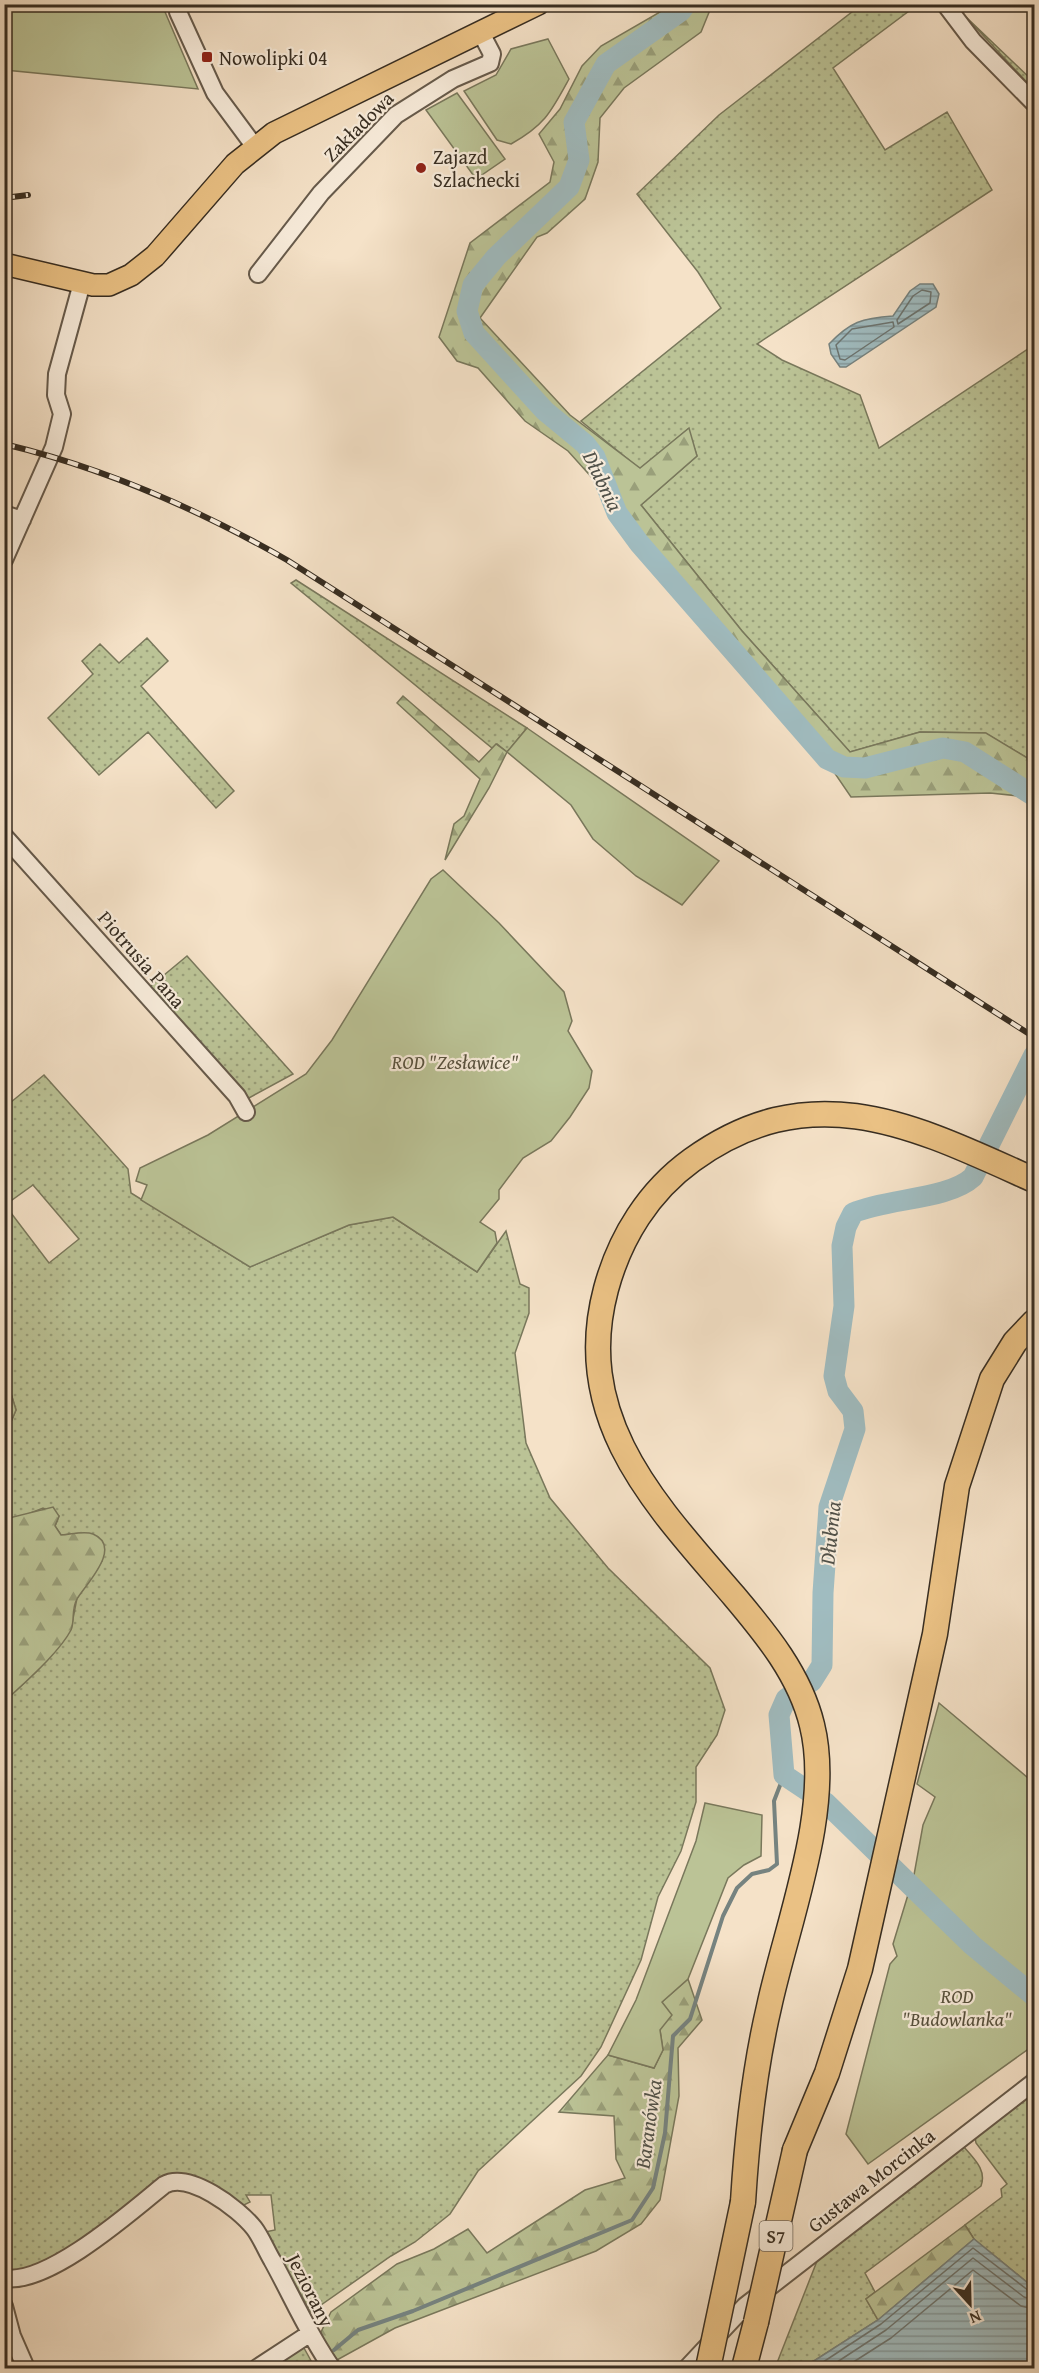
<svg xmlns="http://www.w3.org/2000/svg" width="1039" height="2373" viewBox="0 0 1039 2373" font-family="'Gentium Book Plus',serif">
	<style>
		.grass { fill: url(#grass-dots); stroke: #79785c; stroke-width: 1.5 }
		.forest { fill: url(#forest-firs); stroke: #79785c; stroke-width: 1.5 }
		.garden { fill: #bbc396; stroke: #79785c; stroke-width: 1.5 }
		.water { fill: url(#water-rules); stroke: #768380; stroke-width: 1.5 }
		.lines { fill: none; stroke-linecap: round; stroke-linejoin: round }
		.shore { stroke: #6c7470; stroke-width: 1.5 }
		.stream { stroke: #768380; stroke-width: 4 }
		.river { stroke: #a0bcc0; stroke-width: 21 }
		.minor-casing { stroke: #665a4b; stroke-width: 20 }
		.major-casing { stroke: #372d21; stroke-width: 24 }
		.highway-casing { stroke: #372d21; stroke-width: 27 }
		.minor { stroke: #f8ecdb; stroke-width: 16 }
		.major { stroke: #eac184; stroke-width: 21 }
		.highway { stroke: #eac184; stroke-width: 24 }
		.rail-casing { stroke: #372d21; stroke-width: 6 }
		.rail { stroke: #f8ecdb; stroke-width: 4; stroke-dasharray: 11; stroke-linecap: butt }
		.highway-bridge-casing { stroke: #372d21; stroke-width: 27; stroke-linecap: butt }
		.highway-bridge { stroke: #eac184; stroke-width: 24 }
		.poi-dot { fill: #8f2418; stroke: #f8ecdb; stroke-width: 2 }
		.labels { text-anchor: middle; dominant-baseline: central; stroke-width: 4.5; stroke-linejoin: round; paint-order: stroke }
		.shield { fill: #f8ecdb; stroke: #716659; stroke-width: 1.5 }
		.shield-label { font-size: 18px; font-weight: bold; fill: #372d21 }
		.poi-label { font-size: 20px; fill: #372d21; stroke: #f8ecdb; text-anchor: start }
		.street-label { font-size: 20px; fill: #372d21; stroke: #f8ecdb }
		.park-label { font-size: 20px; font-style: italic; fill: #58523e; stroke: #f8ecdb }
		.water-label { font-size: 21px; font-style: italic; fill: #515149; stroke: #f8ecdb }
	</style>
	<defs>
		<pattern id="grass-dots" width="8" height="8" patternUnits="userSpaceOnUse" patternTransform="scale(1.5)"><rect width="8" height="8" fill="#bbc396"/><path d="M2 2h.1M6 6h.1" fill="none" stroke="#999f7a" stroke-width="1.8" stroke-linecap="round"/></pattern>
		<pattern id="forest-firs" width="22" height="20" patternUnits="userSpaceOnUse" patternTransform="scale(1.5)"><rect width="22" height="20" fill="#bbc396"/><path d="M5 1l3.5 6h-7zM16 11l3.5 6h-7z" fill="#999f7a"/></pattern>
		<pattern id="water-rules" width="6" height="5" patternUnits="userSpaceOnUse" patternTransform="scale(1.5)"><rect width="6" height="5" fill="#a0bcc0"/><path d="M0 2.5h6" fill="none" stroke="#83999c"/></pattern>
	</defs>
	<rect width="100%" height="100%" fill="#f5e2c8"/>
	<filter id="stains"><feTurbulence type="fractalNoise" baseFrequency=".00333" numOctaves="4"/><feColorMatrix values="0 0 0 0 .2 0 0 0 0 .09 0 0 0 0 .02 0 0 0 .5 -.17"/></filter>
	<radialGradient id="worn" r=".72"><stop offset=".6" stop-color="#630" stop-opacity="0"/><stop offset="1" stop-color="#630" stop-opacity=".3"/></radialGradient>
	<path class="grass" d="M 861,5 L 917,5 L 833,68 L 885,150 L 947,112 L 992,190 L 757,344 L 782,360 L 860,395 L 879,448 L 1034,345 L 1034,762 L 985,733 L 920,732 L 850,752 L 742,631 L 641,505 L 697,456 L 688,429 L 640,469 L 581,421 L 721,308 L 698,272 L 637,194 L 719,115 Z
		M 966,17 L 1034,82 L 1034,90 Z
		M 296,580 L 527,728 L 507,752 L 497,744 L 492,748 L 291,583 Z
		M 147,638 L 168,661 L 141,686 L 234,791 L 216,808 L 148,732 L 99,775 L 48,718 L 93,674 L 82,661 L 100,644 L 119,663 Z
		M 187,956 L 293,1074 L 247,1099 L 146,990 Z
		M 44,1075 L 128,1169 L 131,1193 L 250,1267 L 349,1225 L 393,1217 L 477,1272 L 506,1231 L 520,1284 L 529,1288 L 529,1313 L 515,1353 L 526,1443 L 550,1498 L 608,1568 L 710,1668 L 725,1710 L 717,1735 L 696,1767 L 696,1802 L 681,1851 L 658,1897 L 641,1960 L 601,2047 L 581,2076 L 478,2171 L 450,2214 L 415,2242 L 391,2256 L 311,2312 L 265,2232 L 275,2230 L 271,2195 L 246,2195 L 250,2202 L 240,2207 L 185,2175 L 30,2272 L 5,2272 L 5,1701 L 37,1671 L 71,1629 L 77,1598 L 102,1561 L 82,1533 L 61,1535 L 55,1526 L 59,1516 L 43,1508 L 23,1516 L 5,1519 L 5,1487 L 9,1482 L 5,1459 L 5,1436 L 16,1410 L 5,1374 L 5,1298 L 12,1283 L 5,1268 L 5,1205 L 49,1263 L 79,1239 L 33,1185 L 5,1205 L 5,1107 Z
		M 1034,2097 L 1034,2288 L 974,2239 L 965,2225 L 1002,2197 L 1001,2189 L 1007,2184 L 976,2143 L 975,2137 L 1028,2098 Z
		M 961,2147 L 964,2147 C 974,2159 987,2170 981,2186 L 865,2273 L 875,2292 L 866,2299 L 878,2320 L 803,2368 L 775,2368 L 819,2256 Z
		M 8,2338 L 21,2368 L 5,2368 L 4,2340 Z
		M 304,2348 L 315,2368 L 286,2368 L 282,2360 L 296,2349 Z"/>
	<path class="forest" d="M 672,5 L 712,5 L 701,32 L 624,88 L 600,118 L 598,162 L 585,199 L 547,233 L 537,237 L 480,318 L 570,415 L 640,468 L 689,428 L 697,456 L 641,505 L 742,631 L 850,752 L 920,732 L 986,733 L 1034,762 L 1034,806 L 1029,797 L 990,793 L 851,797 L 778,690 L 631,521 L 568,451 L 525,421 L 478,368 L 457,361 L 439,337 L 470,243 L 550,182 L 554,162 L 539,134 L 560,109 L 582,66 L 601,46 Z
		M 403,696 L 479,762 L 496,744 L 507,752 L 489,788 L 445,860 L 454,824 L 464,816 L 480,779 L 397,703 Z
		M 5,1374 L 16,1410 L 5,1436 Z
		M 53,1507 L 59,1516 L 55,1526 L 61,1535 C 70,1535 84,1530 93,1534 C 124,1547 85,1585 77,1599 C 71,1609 75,1621 71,1630 C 59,1653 24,1683 5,1701 L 5,1519 Z
		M 688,1979 L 702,2020 L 678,2048 L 679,2096 L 660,2200 L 641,2224 L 596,2251 L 395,2328 L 337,2360 L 320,2334 L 331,2312 L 397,2264 L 434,2249 L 468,2229 L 487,2253 L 585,2190 L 625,2178 L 616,2159 L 614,2116 L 559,2112 L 608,2055 L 654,2068 L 663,2050 L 660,2030 L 662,2002 Z
		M 965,2225 L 974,2239 L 878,2320 L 866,2299 Z"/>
	<path class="garden" d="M 5,4 L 162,5 L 198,89 L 5,70 Z
		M 548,39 L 569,79 C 551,112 545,125 511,144 L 497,140 L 464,91 L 496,75 L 511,49 Z
		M 457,93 L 505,159 L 476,179 L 426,110 Z
		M 527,728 L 719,861 L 682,905 L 636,876 L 593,839 L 571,805 L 507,752 Z
		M 443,870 L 499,923 L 564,992 L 572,1021 L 568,1031 L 592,1071 L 589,1088 L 570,1117 L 551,1141 L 523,1158 L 499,1190 L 499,1199 L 480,1222 L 495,1232 L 497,1243 L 477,1272 L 393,1217 L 349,1225 L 250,1267 L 141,1200 L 147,1185 L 136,1181 L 140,1168 L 208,1135 L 306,1074 L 332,1040 L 431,879 Z
		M 939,1703 L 1034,1783 L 1034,2045 L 868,2164 L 846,2134 L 890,1964 L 897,1956 L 893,1944 L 914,1875 L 923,1825 L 935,1797 L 917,1784 Z
		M 705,1803 L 762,1815 L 761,1856 L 744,1865 L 728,1878 L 688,1979 L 662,2002 L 672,2015 L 660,2030 L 663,2050 L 654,2068 L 608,2055 L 636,2000 L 696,1841 Z"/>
	<path class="water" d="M 920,284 L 933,284 L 939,294 L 936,307 L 846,367 L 840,367 L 831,354 L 829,344 C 850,322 862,318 893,316 L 910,291 Z
		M 972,1945 L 994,1956 L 1034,1989 L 1034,2001 Z
		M 974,2239 L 1034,2288 L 1034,2368 L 803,2368 L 878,2320 Z"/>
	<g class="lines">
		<path class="shore" d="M 922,290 L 931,292 L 930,303 L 898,324 L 897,320 L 913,296 Z
			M 893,322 L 894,327 L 845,360 L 840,359 L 836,345 L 852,329 Z
			M 814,2368 L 881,2324 L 973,2248 L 1029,2291 L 1034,2292
			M 828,2368 L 886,2330 L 973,2258 L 1024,2297 L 1034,2300
			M 844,2368 L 891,2338 L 973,2270 L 1021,2306 L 1034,2309"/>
		<path class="stream" d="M 334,2350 L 358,2330 L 413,2311 L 632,2220 L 653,2188 L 665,2133 L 673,2036 L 690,2019 L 723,1916 L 737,1888 L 752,1874 L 769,1870 L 777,1864 L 774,1801 L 784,1775
			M 311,2368 L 316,2364"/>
		<path class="river" d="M 686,4 L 681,11 L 606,64 L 574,122 L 579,160 L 569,187 L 496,257 L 473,285 L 467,311 L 474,333 L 545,411 L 585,444 L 595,457 L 617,513 L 639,543 L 827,759 L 844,767 L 865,768 L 943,748 L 965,752 L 1034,796
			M 1034,1055 L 973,1177 C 948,1200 887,1198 853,1213 L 846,1227 L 842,1246 L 844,1306 L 834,1376 L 838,1391 L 853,1411 L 855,1429 L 829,1507 L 823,1593 L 822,1665 L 812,1681 L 786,1699 L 779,1715 L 784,1775 L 826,1803 L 972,1945 L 1034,1996"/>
		<defs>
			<path id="minor" d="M 178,4 L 178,12 L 215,93 L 255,147
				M 945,4 L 973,41 L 1034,103
				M 258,274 L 321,193 L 396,115 L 453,79 L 490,63 L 492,54 L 481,33
				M 4,514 L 22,520
				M 4,560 L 54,447 L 62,414 L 56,395 L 57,374 L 82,283
				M 4,836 L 237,1096 L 246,1112
				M 4,2278 C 47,2286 131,2212 164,2185 C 189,2171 238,2208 254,2228 C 261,2237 266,2250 272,2260 C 292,2296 308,2334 332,2368
				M 4,2306 L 12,2336 L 26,2368
				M 257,2368 L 309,2334
				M 687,2368 L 745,2306 L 1034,2082"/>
			<path id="major" d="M 4,264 L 93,285 L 109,285 L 131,275 L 155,256 L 235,164 L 274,133 L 538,4"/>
			<path id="highway" d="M 795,2150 L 827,2073 L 860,1969 L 935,1634 L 957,1486 L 992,1379 L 1015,1342 L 1034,1322
				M 743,2202 C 747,2137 754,2071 769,2007 C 787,1923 833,1809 812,1725 C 800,1675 766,1634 734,1596 C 657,1506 571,1420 606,1289 C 620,1237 649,1191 692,1160 C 813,1073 916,1127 1034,1180
				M 744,2368 L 756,2322"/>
		</defs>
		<use href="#minor" class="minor-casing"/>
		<use href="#major" class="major-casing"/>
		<use href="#highway" class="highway-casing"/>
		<use href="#minor" class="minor"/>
		<use href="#major" class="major"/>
		<use href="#highway" class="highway"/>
		<defs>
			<path id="rail" d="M 4,198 L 28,195
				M 4,444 C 105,468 198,509 287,560 L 1034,1037"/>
		</defs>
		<use href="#rail" class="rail-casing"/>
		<use href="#rail" class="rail"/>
		<defs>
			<path id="highway-bridge" d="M 756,2322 L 795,2150
				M 708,2368 L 743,2202"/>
		</defs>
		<use href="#highway-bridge" class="highway-bridge-casing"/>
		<use href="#highway-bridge" class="highway-bridge"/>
	</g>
	<g class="poi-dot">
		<rect x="201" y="51" width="12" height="12" rx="3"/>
		<circle cx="421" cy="168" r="6"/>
	</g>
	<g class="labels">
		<rect class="shield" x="759.5" y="2221" width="33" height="30" rx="4.5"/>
		<g class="shield-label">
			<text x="776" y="2236">S7</text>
		</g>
		<g class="poi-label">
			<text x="219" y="57">Nowolipki 04</text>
			<text x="433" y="156">Zajazd<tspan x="433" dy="23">Szlachecki</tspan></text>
		</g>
		<g class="street-label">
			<text transform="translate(358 126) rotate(-45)">Zakładowa</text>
			<text transform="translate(142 959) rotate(49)">Piotrusia Pana</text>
			<text transform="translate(871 2180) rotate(-38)">Gustawa Morcinka</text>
			<text transform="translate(311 2290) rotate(63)">Jeziorany</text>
		</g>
		<g class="park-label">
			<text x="455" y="1061">ROD "Zesławice"</text>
			<text x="957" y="1995">ROD<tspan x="957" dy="23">"Budowlanka"</tspan></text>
		</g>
		<g class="water-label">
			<text transform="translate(603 481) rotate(64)">Dłubnia</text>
			<text transform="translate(830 1533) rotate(-84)">Dłubnia</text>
			<text transform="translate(648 2124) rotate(-82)">Baranówka</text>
		</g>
	</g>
	<rect width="1039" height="2373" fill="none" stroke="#f5e2c8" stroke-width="24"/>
	<rect x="6" y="6" width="1027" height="2361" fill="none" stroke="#372d21" stroke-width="3"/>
	<rect x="12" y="12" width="1015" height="2349" fill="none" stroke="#372d21" stroke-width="1.5"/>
	<g transform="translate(970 2304) rotate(158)" stroke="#f8ecdb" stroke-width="4.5" paint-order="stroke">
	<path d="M0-4.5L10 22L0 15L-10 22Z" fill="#372d21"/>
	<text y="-9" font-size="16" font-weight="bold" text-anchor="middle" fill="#372d21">N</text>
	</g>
	<rect width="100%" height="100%" filter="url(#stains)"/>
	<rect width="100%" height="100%" fill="url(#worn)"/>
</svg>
